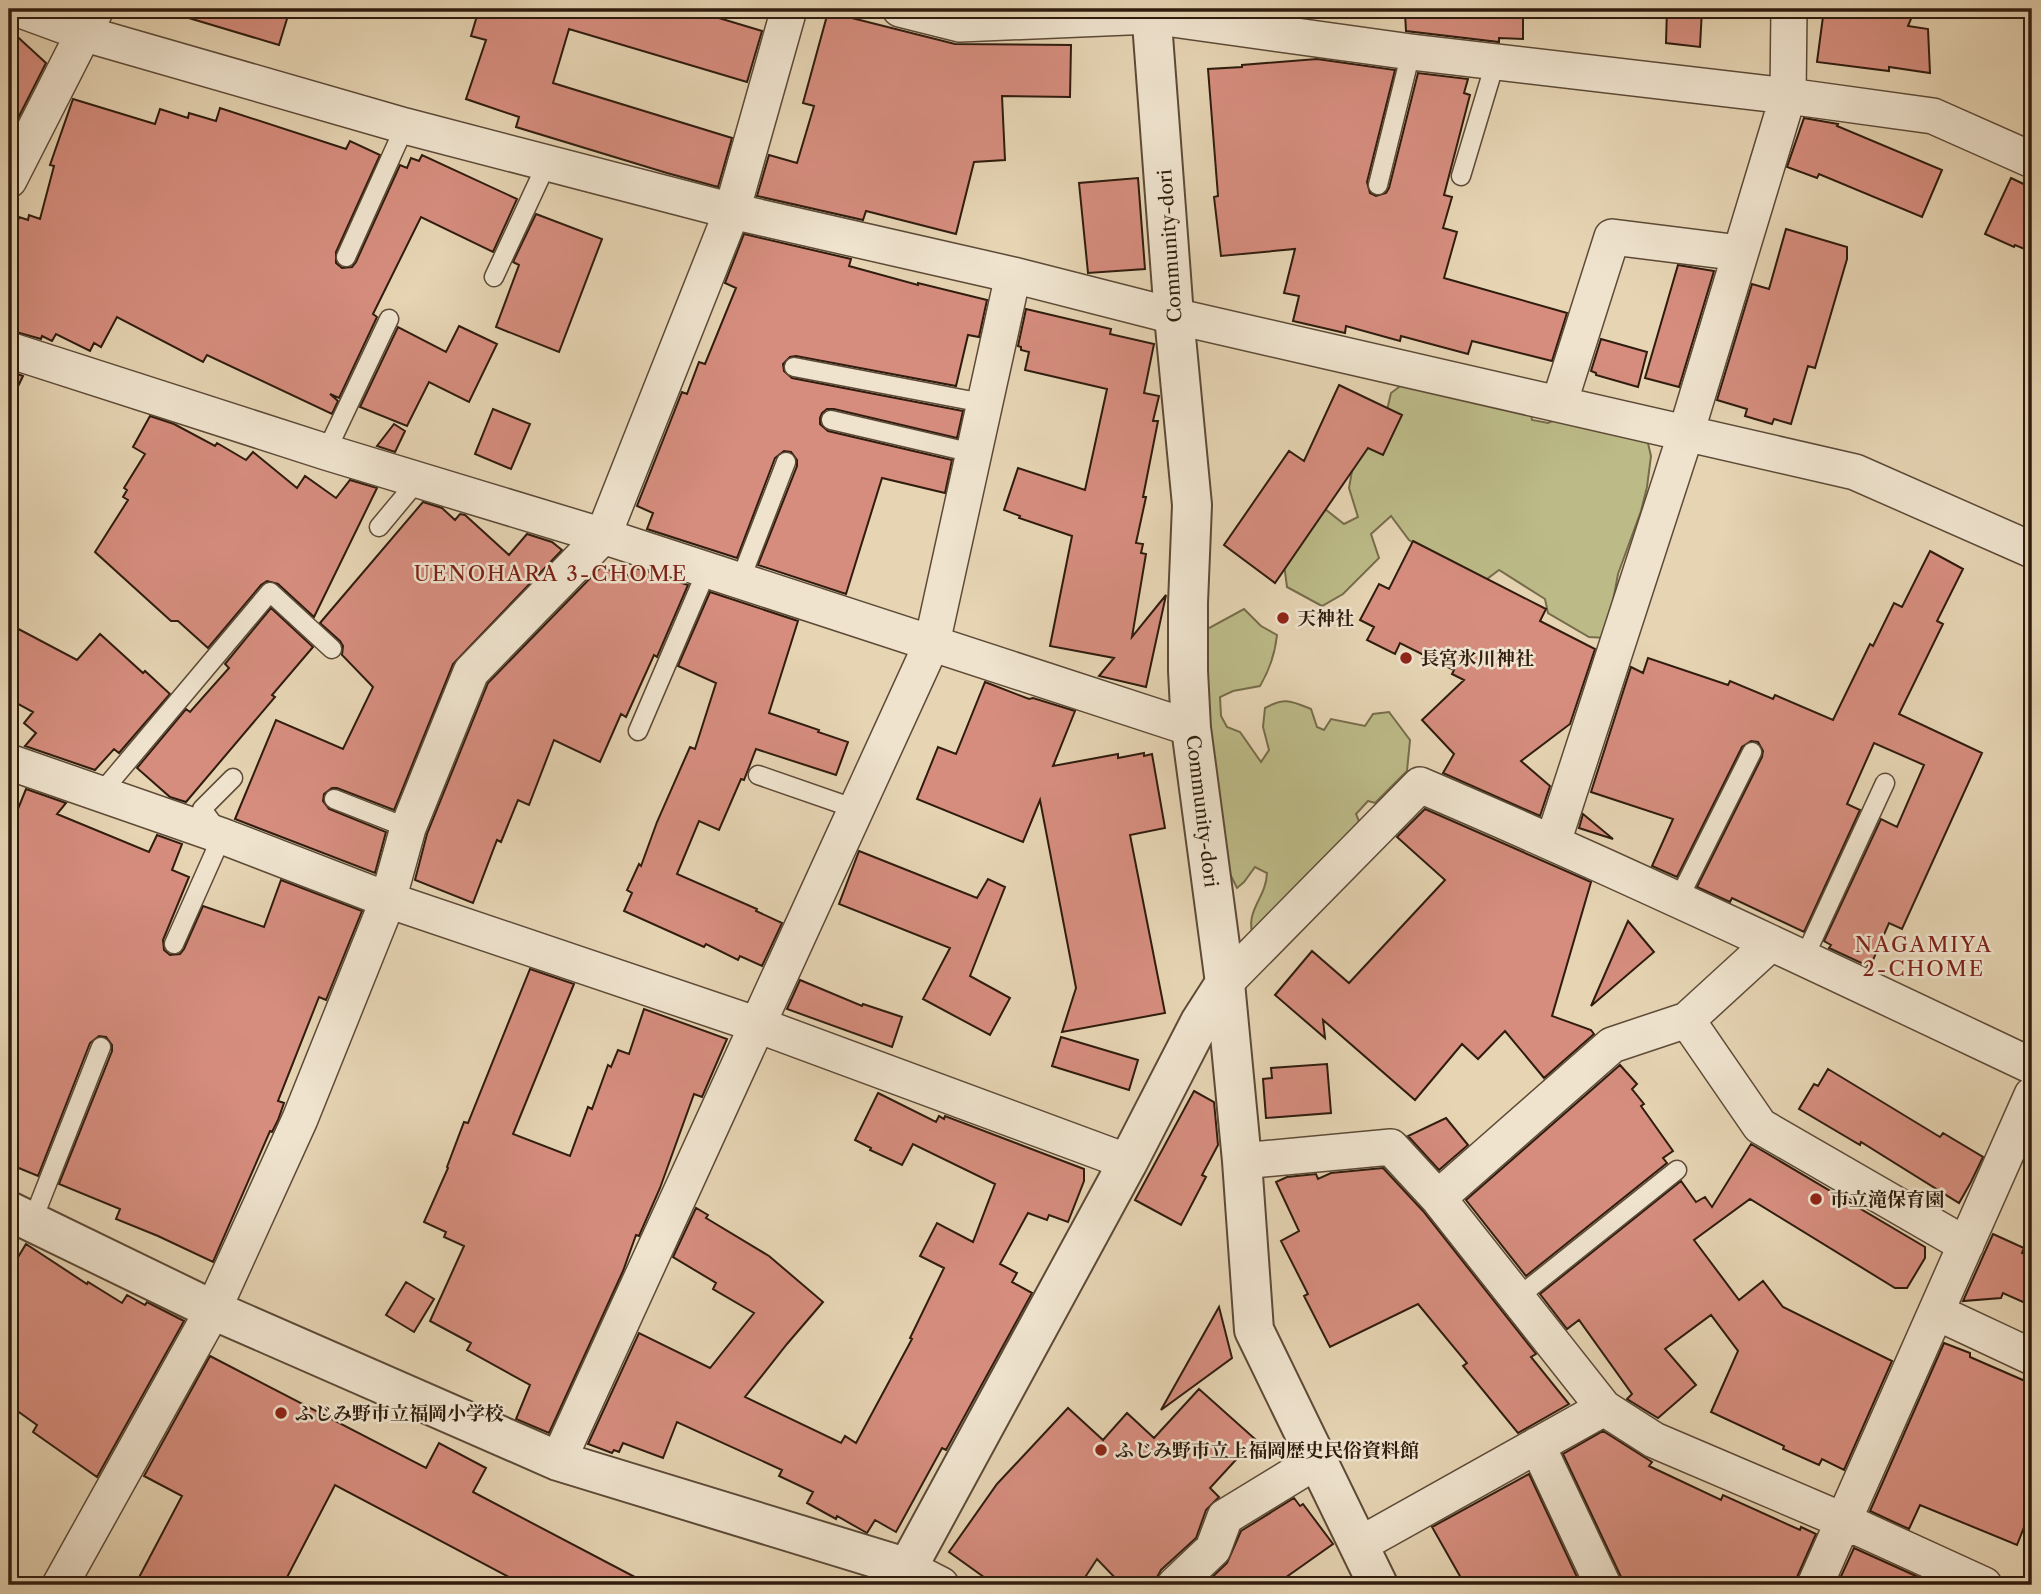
<svg xmlns="http://www.w3.org/2000/svg" width="2041" height="1594" viewBox="0 0 2041 1594" font-family="'Libre Caslon Text','Noto Serif JP',serif">
	<style>
		.green { fill: #bcbb88; stroke: #766c4b; stroke-width: 2 }
		.building { fill: #d68d7e; stroke: #2f1c0e; stroke-width: 2 }
		.lines { fill: none; stroke-linecap: round; stroke-linejoin: round }
		.service-casing { stroke: #5d4a37; stroke-width: 21 }
		.minor-casing { stroke: #5d4a37; stroke-width: 38 }
		.tertiary-casing { stroke: #5d4a37; stroke-width: 42 }
		.service { stroke: #efe3ce; stroke-width: 18 }
		.minor { stroke: #efe3ce; stroke-width: 35 }
		.tertiary { stroke: #efe3ce; stroke-width: 38 }
		.poi-dot { fill: #8f2418; stroke: #efe3ce; stroke-width: 2.5 }
		.labels { text-anchor: middle; dominant-baseline: central; stroke-width: 5; stroke-linejoin: round; paint-order: stroke }
		.street-label { font-size: 19px; fill: #2f1c0e; stroke: #efe3ce }
		.poi-label { font-size: 19px; font-weight: bold; fill: #2f1c0e; stroke: #efe3ce; text-anchor: start }
		.neighbourhood-label { font-size: 21px; letter-spacing: 2px; fill: #7a1f14; stroke: #efe3ce }
	</style>
	<rect width="100%" height="100%" fill="#e6d4b3"/>
	<filter id="stains"><feTurbulence type="fractalNoise" baseFrequency=".00286" numOctaves="4"/><feColorMatrix values="0 0 0 0 .2 0 0 0 0 .09 0 0 0 0 .02 0 0 0 .5 -.17"/></filter>
	<radialGradient id="worn" r=".72"><stop offset=".6" stop-color="#630" stop-opacity="0"/><stop offset="1" stop-color="#630" stop-opacity=".3"/></radialGradient>
	<path class="green" d="M 1407,381 L 1530,407 L 1532,420 L 1548,423 L 1562,417 L 1647,439 L 1651,456 L 1647,487 L 1641,511 L 1618,574 L 1606,638 L 1589,637 L 1548,613 L 1545,599 L 1499,570 L 1483,582 L 1427,552 L 1409,540 L 1391,516 L 1371,534 L 1379,558 L 1343,594 L 1322,606 L 1287,587 L 1284,564 L 1325,509 L 1344,524 L 1358,517 L 1349,488 L 1355,454 L 1383,427 L 1391,393 Z
		M 1244,609 L 1261,626 L 1277,635 C 1275,654 1270,669 1260,686 L 1233,691 L 1220,697 L 1221,716 L 1227,727 L 1240,732 L 1261,762 L 1269,750 L 1263,727 L 1265,708 C 1285,697 1291,701 1311,709 L 1317,727 L 1324,730 L 1331,719 L 1365,726 L 1373,714 L 1389,712 L 1410,740 L 1407,771 L 1375,803 L 1368,801 L 1356,814 L 1361,826 L 1255,942 C 1242,910 1266,901 1267,873 L 1255,867 L 1244,882 L 1237,888 L 1227,868 L 1198,634 Z"/>
	<path class="building" d="M 183,9 L 290,9 L 279,45 L 182,16 Z
		M 479,9 L 689,9 L 762,31 L 747,82 L 569,29 L 553,83 L 732,138 L 718,187 L 667,173 L 516,127 L 519,117 L 466,99 L 486,40 L 471,36 Z
		M 1409,9 L 1523,9 L 1523,39 L 1499,38 L 1499,42 L 1406,31 L 1405,13 L 1409,13 Z
		M 1667,9 L 1702,9 L 1700,47 L 1666,43 Z
		M 1824,9 L 1915,9 L 1908,26 L 1928,29 L 1930,73 L 1889,67 L 1889,71 L 1817,62 Z
		M 828,12 L 955,44 L 1071,45 L 1070,97 L 1002,96 L 1005,160 L 974,162 L 956,234 L 866,211 L 863,220 L 757,196 L 769,155 L 797,163 L 814,106 L 803,103 Z
		M 9,29 L 46,63 L 9,136 Z
		M 1317,59 L 1395,70 L 1367,182 L 1370,193 L 1376,196 L 1386,193 L 1389,188 L 1418,73 L 1468,79 L 1464,93 L 1470,95 L 1444,195 L 1452,197 L 1443,228 L 1457,232 L 1444,278 L 1567,313 L 1552,361 L 1472,341 L 1468,354 L 1401,336 L 1400,341 L 1346,326 L 1345,333 L 1293,321 L 1299,296 L 1284,293 L 1295,249 L 1221,256 L 1214,197 L 1218,196 L 1208,69 L 1242,67 L 1242,65 Z
		M 73,99 L 155,124 L 160,109 L 188,118 L 189,113 L 216,121 L 220,108 L 346,149 L 350,141 L 380,155 L 336,252 L 336,263 L 342,268 L 352,267 L 356,262 L 400,165 L 407,168 L 411,158 L 419,161 L 422,155 L 517,199 L 493,252 L 421,217 L 373,314 L 377,317 L 339,398 L 330,394 L 338,401 L 332,414 L 207,355 L 203,362 L 117,317 L 101,347 L 94,343 L 90,351 L 56,334 L 52,341 L 42,336 L 41,339 L 9,330 L 9,250 L 19,217 L 28,220 L 29,215 L 40,219 L 54,166 L 50,165 Z
		M 1804,118 L 1838,124 L 1837,126 L 1942,170 L 1922,217 L 1819,174 L 1817,178 L 1787,167 Z
		M 1138,178 L 1145,269 L 1088,273 L 1079,183 Z
		M 2011,178 L 2032,188 L 2032,252 L 2015,245 L 2014,247 L 1985,234 Z
		M 536,214 L 602,239 L 559,352 L 496,327 L 519,265 L 513,262 Z
		M 1786,229 L 1847,247 L 1847,259 L 1815,368 L 1808,366 L 1791,424 L 1774,419 L 1772,424 L 1745,416 L 1747,409 L 1717,400 L 1752,284 L 1769,289 Z
		M 744,234 L 851,259 L 849,266 L 918,285 L 918,283 L 987,300 L 979,337 L 968,335 L 956,386 L 796,356 L 790,357 L 783,364 L 784,371 L 792,378 L 963,411 L 957,438 L 834,409 L 827,409 L 822,413 L 820,418 L 820,424 L 828,431 L 952,460 L 945,493 L 882,478 L 846,594 L 758,565 L 797,466 L 797,460 L 791,452 L 784,451 L 775,458 L 737,558 L 647,529 L 653,513 L 637,506 L 682,392 L 687,394 L 699,362 L 705,364 L 736,288 L 725,283 Z
		M 1678,265 L 1714,271 L 1679,387 L 1645,378 Z
		M 1026,309 L 1111,329 L 1110,334 L 1154,344 L 1144,393 L 1159,396 L 1153,421 L 1158,421 L 1143,497 L 1146,497 L 1136,543 L 1143,544 L 1141,553 L 1146,554 L 1132,637 L 1166,595 L 1146,687 L 1099,676 L 1114,658 L 1050,646 L 1072,536 L 1019,518 L 1020,516 L 1004,510 L 1018,468 L 1085,490 L 1107,389 L 1025,370 L 1029,352 L 1021,350 L 1021,347 L 1018,346 Z
		M 459,326 L 497,344 L 469,402 L 429,382 L 407,426 L 360,407 L 398,327 L 446,352 Z
		M 1601,339 L 1647,352 L 1638,387 L 1596,375 L 1596,373 L 1591,371 Z
		M 9,371 L 23,376 L 9,405 Z
		M 1339,385 L 1402,415 L 1383,455 L 1368,448 L 1275,583 L 1224,545 L 1289,451 L 1304,461 Z
		M 493,409 L 530,424 L 511,469 L 475,454 Z
		M 150,416 L 174,424 L 215,446 L 217,443 L 246,460 L 253,452 L 297,488 L 305,476 L 336,498 L 350,480 L 377,488 L 314,617 L 278,584 L 267,581 L 261,585 L 208,648 L 178,621 L 171,621 L 95,552 L 128,500 L 123,497 L 127,490 L 124,488 L 145,454 L 133,447 Z
		M 394,424 L 405,431 L 395,452 L 377,446 Z
		M 423,502 L 442,508 L 455,520 L 460,514 L 465,515 L 509,555 L 527,534 L 552,542 L 562,550 L 453,664 L 394,810 L 337,788 L 332,788 L 324,794 L 323,801 L 329,809 L 386,832 L 375,873 L 235,819 L 276,720 L 343,749 L 373,687 L 342,655 L 343,646 L 340,641 L 320,623 Z
		M 1413,541 L 1546,609 L 1540,621 L 1595,649 L 1570,724 L 1521,761 L 1550,786 L 1540,816 L 1443,773 L 1454,754 L 1422,720 L 1464,680 L 1452,674 L 1454,670 L 1400,643 L 1395,654 L 1367,640 L 1374,627 L 1360,620 L 1379,584 L 1389,589 Z
		M 1930,551 L 1963,569 L 1937,621 L 1943,624 L 1899,714 L 1982,753 L 1902,929 L 1889,923 L 1870,967 L 1829,948 L 1831,945 L 1824,941 L 1881,819 L 1897,827 L 1924,765 L 1874,743 L 1847,804 L 1860,810 L 1804,932 L 1732,898 L 1730,902 L 1697,887 L 1762,757 L 1763,751 L 1758,742 L 1751,741 L 1742,747 L 1677,877 L 1652,866 L 1673,819 L 1591,792 L 1631,667 L 1643,673 L 1648,658 L 1728,685 L 1730,681 L 1773,699 L 1775,695 L 1833,720 L 1870,644 L 1873,646 L 1894,603 L 1902,607 Z
		M 602,566 L 617,575 L 620,570 L 629,576 L 633,567 L 688,585 L 657,657 L 654,655 L 626,717 L 621,714 L 600,762 L 554,740 L 529,805 L 518,800 L 501,842 L 497,840 L 473,903 L 415,880 L 427,834 L 488,683 Z
		M 710,592 L 798,621 L 769,713 L 819,730 L 818,732 L 848,742 L 836,775 L 756,749 L 744,780 L 741,779 L 719,830 L 699,821 L 677,874 L 757,909 L 756,911 L 782,923 L 762,966 L 740,956 L 738,960 L 706,944 L 704,947 L 624,911 L 632,893 L 627,890 L 639,864 L 641,866 L 657,822 L 690,747 L 695,749 L 716,683 L 678,666 Z
		M 271,608 L 313,647 L 272,695 L 275,697 L 186,802 L 170,797 L 137,768 L 186,709 L 190,712 L 229,668 L 225,664 Z
		M 9,624 L 77,660 L 100,634 L 143,673 L 145,671 L 170,694 L 119,753 L 114,749 L 95,770 L 25,746 L 36,733 L 24,723 L 33,712 L 9,699 Z
		M 985,682 L 1029,699 L 1033,698 L 1075,711 L 1053,766 L 1118,754 L 1118,758 L 1144,753 L 1144,756 L 1152,754 L 1165,828 L 1130,835 L 1165,1013 L 1062,1032 L 1076,988 L 1040,800 L 1023,842 L 917,799 L 938,747 L 956,754 Z
		M 26,789 L 66,803 L 57,814 L 149,852 L 157,835 L 182,844 L 172,870 L 189,877 L 163,940 L 164,950 L 170,955 L 180,954 L 184,949 L 203,906 L 264,927 L 281,880 L 362,911 L 326,1000 L 319,997 L 278,1101 L 284,1103 L 278,1120 L 272,1132 L 270,1131 L 213,1262 L 158,1236 L 116,1219 L 120,1209 L 59,1184 L 112,1051 L 112,1045 L 106,1037 L 99,1036 L 90,1043 L 38,1176 L 9,1164 L 9,1131 L 18,1108 L 9,1104 L 9,831 Z
		M 1425,809 L 1591,882 L 1552,1016 L 1591,1030 L 1594,1034 L 1544,1078 L 1505,1031 L 1478,1059 L 1462,1044 L 1415,1100 L 1323,1020 L 1325,1038 L 1275,995 L 1312,951 L 1349,983 L 1445,880 L 1397,837 Z
		M 1583,814 L 1613,839 L 1579,828 Z
		M 859,851 L 977,898 L 988,879 L 1005,887 L 970,976 L 1010,998 L 990,1035 L 923,999 L 950,948 L 839,904 Z
		M 1628,921 L 1654,952 L 1591,1006 Z
		M 530,969 L 574,984 L 513,1134 L 570,1156 L 588,1107 L 592,1109 L 608,1065 L 611,1067 L 618,1050 L 629,1054 L 644,1009 L 727,1039 L 702,1097 L 694,1094 L 660,1188 L 639,1236 L 636,1235 L 623,1271 L 549,1433 L 516,1419 L 530,1385 L 467,1350 L 471,1343 L 430,1321 L 464,1246 L 444,1237 L 446,1232 L 424,1222 L 448,1168 L 447,1167 L 464,1122 L 468,1123 Z
		M 800,980 L 862,1006 L 863,1004 L 902,1017 L 892,1047 L 787,1009 Z
		M 1061,1037 L 1138,1060 L 1129,1090 L 1052,1066 Z
		M 1327,1064 L 1331,1113 L 1266,1118 L 1263,1079 L 1272,1078 L 1271,1068 Z
		M 1620,1065 L 1637,1084 L 1632,1089 L 1644,1104 L 1641,1106 L 1673,1151 L 1663,1158 L 1667,1163 L 1526,1276 L 1466,1200 Z
		M 1828,1069 L 1940,1137 L 1943,1133 L 1983,1157 L 1971,1182 L 1959,1203 L 1861,1142 L 1860,1145 L 1799,1109 L 1814,1084 L 1818,1086 Z
		M 1194,1091 L 1214,1102 L 1218,1145 L 1202,1175 L 1206,1177 L 1181,1225 L 1135,1200 Z
		M 878,1093 L 936,1122 L 939,1116 L 944,1119 L 945,1116 L 1084,1169 L 1084,1181 L 1068,1222 L 1049,1215 L 1047,1220 L 1028,1213 L 1000,1264 L 1017,1273 L 1012,1282 L 1032,1293 L 946,1450 L 942,1448 L 896,1532 L 875,1520 L 867,1533 L 837,1516 L 836,1519 L 807,1503 L 813,1492 L 779,1476 L 782,1470 L 677,1422 L 663,1458 L 623,1443 L 619,1452 L 614,1450 L 612,1453 L 588,1444 L 639,1333 L 710,1368 L 754,1313 L 713,1289 L 716,1283 L 673,1257 L 696,1208 L 708,1215 L 706,1218 L 769,1256 L 823,1302 L 787,1344 L 745,1397 L 841,1443 L 845,1436 L 856,1443 L 912,1339 L 910,1338 L 944,1268 L 920,1256 L 937,1223 L 973,1242 L 995,1184 L 913,1144 L 902,1165 L 870,1150 L 871,1148 L 855,1140 Z
		M 1446,1118 L 1468,1145 L 1439,1170 L 1408,1136 Z
		M 1751,1144 L 1925,1247 L 1925,1258 L 1907,1288 L 1895,1288 L 1750,1199 L 1694,1240 L 1739,1300 L 1763,1281 L 1783,1307 L 1892,1361 L 1844,1470 L 1822,1459 L 1819,1465 L 1783,1449 L 1784,1446 L 1711,1412 L 1738,1351 L 1711,1315 L 1665,1349 L 1696,1385 L 1658,1418 L 1627,1399 L 1632,1394 L 1579,1320 L 1567,1329 L 1540,1294 L 1681,1181 L 1696,1202 L 1705,1197 L 1712,1207 Z
		M 1383,1168 L 1423,1211 L 1536,1354 L 1531,1357 L 1569,1404 L 1518,1433 L 1463,1366 L 1467,1363 L 1418,1304 L 1330,1347 L 1304,1296 L 1308,1294 L 1281,1241 L 1299,1231 L 1276,1182 L 1287,1177 L 1316,1174 L 1318,1179 L 1331,1173 Z
		M 1993,1234 L 2024,1248 L 2022,1253 L 2032,1257 L 2032,1306 L 2003,1293 L 2001,1298 L 1963,1301 Z
		M 26,1244 L 87,1284 L 88,1282 L 122,1303 L 127,1295 L 145,1305 L 147,1302 L 184,1321 L 97,1477 L 33,1432 L 37,1425 L 9,1405 L 9,1272 Z
		M 406,1282 L 434,1299 L 414,1332 L 386,1315 Z
		M 1219,1307 L 1232,1358 L 1161,1410 Z
		M 1944,1343 L 1970,1353 L 1970,1357 L 2032,1384 L 2032,1507 L 2017,1545 L 1920,1505 L 1909,1529 L 1870,1511 Z
		M 210,1356 L 426,1468 L 439,1443 L 486,1468 L 473,1492 L 650,1585 L 524,1585 L 335,1485 L 283,1585 L 135,1585 L 182,1496 L 144,1476 Z
		M 1199,1389 L 1255,1439 L 1210,1488 L 1219,1497 L 1206,1510 L 1196,1538 L 1161,1570 L 1156,1579 L 1155,1585 L 1122,1585 L 1097,1559 L 1080,1585 L 995,1585 L 949,1552 L 997,1484 L 1068,1408 L 1103,1440 L 1127,1413 L 1154,1438 Z
		M 1603,1431 L 1652,1462 L 1649,1466 L 1721,1500 L 1723,1495 L 1800,1530 L 1801,1527 L 1816,1534 L 1797,1577 L 1795,1585 L 1632,1585 L 1622,1579 L 1563,1454 Z
		M 1529,1474 L 1578,1579 L 1565,1585 L 1465,1585 L 1432,1527 Z
		M 1294,1498 L 1300,1506 L 1303,1504 L 1333,1544 L 1275,1585 L 1204,1585 L 1227,1563 L 1241,1531 Z
		M 1854,1548 L 1936,1585 L 1837,1585 Z"/>
	<g class="lines">
		<defs>
			<path id="service" d="M 1461,176 L 1495,63
				M 1378,185 L 1411,52
				M 346,257 L 405,126
				M 494,277 L 547,163
				M 794,367 L 983,403
				M 831,420 L 973,453
				M 326,452 L 389,319
				M 379,527 L 419,479
				M 740,581 L 786,462
				M 638,731 L 707,570
				M 758,775 L 856,809
				M 100,794 L 270,592 L 332,649
				M 334,799 L 408,828
				M 1678,900 L 1752,752
				M 174,944 L 222,836 L 202,809 L 233,778
				M 1804,958 L 1885,783
				M 32,1222 L 101,1047
				M 1517,1298 L 1677,1170"/>
			<path id="minor" d="M 18,9 L 89,35 L 405,126 L 732,211 L 1013,275 L 1174,316 L 1855,472 L 2032,550
				M 900,9 L 960,24 L 1151,16 L 1411,52 L 1788,96 L 1933,116 L 2032,160
				M 9,180 L 96,9
				M 9,350 L 326,452 L 603,536 L 1191,728
				M 1559,404 L 1612,237 L 1740,253
				M 9,762 L 222,836 L 388,900 L 758,1025 L 1128,1162
				M 1553,842 L 1686,433 L 1788,96 L 1789,9
				M 1225,983 L 1420,785 C 1626,873 1829,970 2032,1066
				M 1687,1020 L 1760,1126 L 1966,1245
				M 1242,1161 L 1391,1147 L 1438,1198 L 1604,1408 L 1654,1440 L 1844,1521 L 1984,1585
				M 1438,1198 L 1612,1045 L 1687,1020 L 1770,944
				M 1936,1312 L 2032,1357
				M 1537,1445 L 1603,1585
				M 558,1461 L 932,643 L 1013,275
				M 1359,1545 L 1604,1408
				M 908,1568 L 941,1585
				M 60,1585 L 213,1310 L 300,1119 L 388,900 L 408,828 L 471,672 L 603,536 L 732,211 L 789,9
				M 1175,1585 L 1213,1549 L 1225,1517 L 1318,1460
				M 1815,1585 L 2032,1095"/>
			<path id="tertiary" d="M 1151,9 L 1174,316 L 1192,505 L 1188,603 L 1188,671 L 1191,728 L 1225,983 L 1242,1161 L 1254,1330 L 1378,1585
				M 9,1211 L 213,1310 L 558,1461 L 908,1568
				M 898,1585 L 1128,1162 L 1200,1022 L 1225,983"/>
		</defs>
		<use href="#service" class="service-casing"/>
		<use href="#minor" class="minor-casing"/>
		<use href="#tertiary" class="tertiary-casing"/>
		<use href="#service" class="service"/>
		<use href="#minor" class="minor"/>
		<use href="#tertiary" class="tertiary"/>
	</g>
	<g class="poi-dot">
		<circle cx="1283" cy="618" r="7"/>
		<circle cx="1406" cy="658" r="7"/>
		<circle cx="1816" cy="1199" r="7"/>
		<circle cx="281" cy="1413" r="7"/>
		<circle cx="1101" cy="1450" r="7"/>
	</g>
	<g class="labels">
		<g class="street-label">
			<text transform="translate(1170 246) rotate(-94)">Community-dori</text>
			<text transform="translate(1202 811) rotate(83)">Community-dori</text>
		</g>
		<g class="poi-label">
			<text x="1297" y="618">天神社</text>
			<text x="1420" y="658">長宮氷川神社</text>
			<text x="1830" y="1199">市立滝保育園</text>
			<text x="295" y="1413">ふじみ野市立福岡小学校</text>
			<text x="1115" y="1450">ふじみ野市立上福岡歴史民俗資料館</text>
		</g>
		<g class="neighbourhood-label">
			<text x="551" y="573">UENOHARA 3-CHOME</text>
			<text x="1924" y="944">NAGAMIYA<tspan x="1924" dy="24">2-CHOME</tspan></text>
		</g>
	</g>
	<rect width="2041" height="1594" fill="none" stroke="#e6d4b3" stroke-width="35"/>
	<rect x="10" y="10" width="2020" height="1573" fill="none" stroke="#2f1c0e" stroke-width="3.5"/>
	<rect x="18" y="18" width="2006" height="1559" fill="none" stroke="#2f1c0e" stroke-width="2"/>
	<rect width="100%" height="100%" filter="url(#stains)"/>
	<rect width="100%" height="100%" fill="url(#worn)"/>
</svg>
